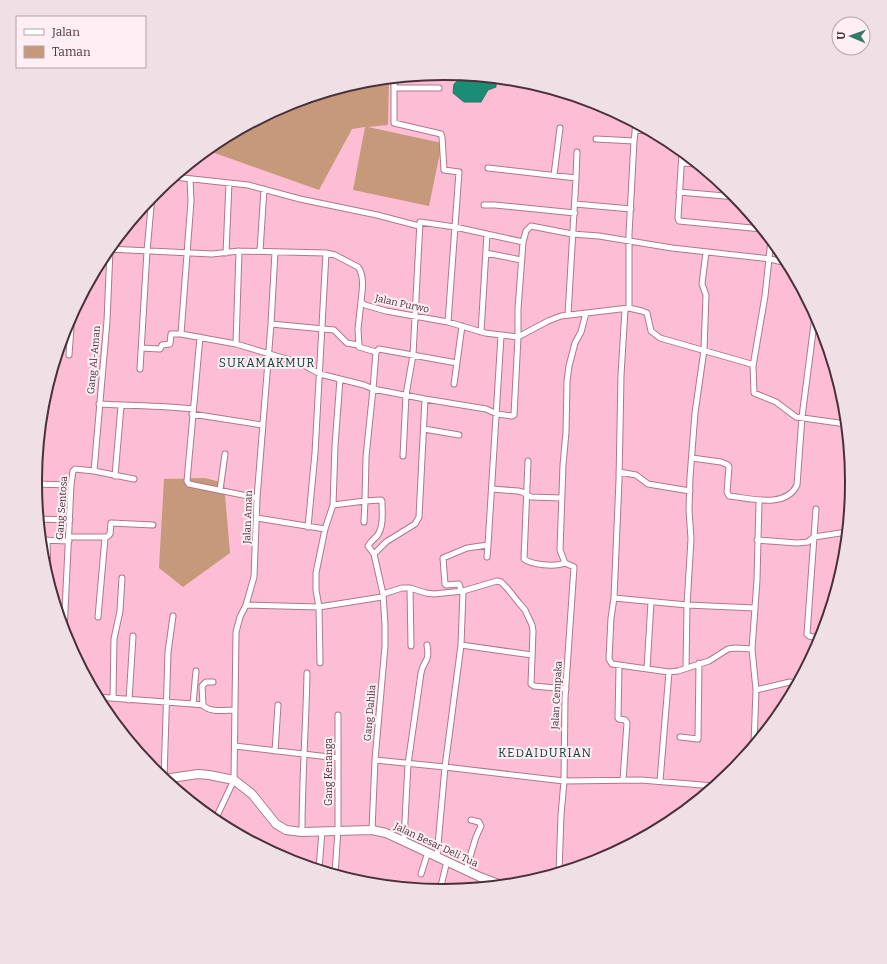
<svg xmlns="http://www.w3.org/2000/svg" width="887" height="964" viewBox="0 0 887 964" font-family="Bitter,serif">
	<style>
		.green { fill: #c6997b }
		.water { fill: #1b8d75; stroke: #297163 }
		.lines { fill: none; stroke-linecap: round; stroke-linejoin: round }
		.street-casing { stroke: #b0768d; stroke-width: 7 }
		.primary-casing { stroke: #b0768d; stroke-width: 10 }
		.street { stroke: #fff; stroke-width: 5 }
		.primary { stroke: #fff; stroke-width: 8 }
		.labels { text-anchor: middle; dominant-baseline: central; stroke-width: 4; stroke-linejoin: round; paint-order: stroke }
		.street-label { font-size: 10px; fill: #49303a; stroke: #fdeff4 }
		.quarter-label { font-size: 12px; letter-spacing: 1px; fill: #0c4438; stroke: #fdeff4 }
		.rim { fill: none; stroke: #49303a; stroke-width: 2 }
	</style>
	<rect width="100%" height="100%" fill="#fdbed5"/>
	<path class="green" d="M 389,79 L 388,125 L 368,127 L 442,143 L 429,206 L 353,190 L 365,127 L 352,129 L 319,190 L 209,151 L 209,149 L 217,142 L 287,105 L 364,81 Z
		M 205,478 L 224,483 L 230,553 L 183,587 L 159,568 L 164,479 Z"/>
	<path class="water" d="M 463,76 L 484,77 L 488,84 L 490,78 L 493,78 L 496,83 L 496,87 L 488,90 L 481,102 L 464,102 L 453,93 L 454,84 Z"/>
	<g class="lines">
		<defs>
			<path id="street" d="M 394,78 L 394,123 L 441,134 L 442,137 L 444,170 L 459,172 L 448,322
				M 394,88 L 439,88
				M 635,130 L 649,131
				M 596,139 L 634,141
				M 682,152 L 678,218 L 679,221 L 762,229
				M 682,163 L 697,164
				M 488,168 L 576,178 L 577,152
				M 554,175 L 560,128
				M 174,177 L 248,185 L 300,199 L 377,215 L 419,226
				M 190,179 L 191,201 L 181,334 L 236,344 L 300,363 L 320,374 L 340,379 L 335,446 L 333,505 L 325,529 L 316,573 L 316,590 L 319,607 L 320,663
				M 679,192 L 736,197
				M 575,204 L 631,209
				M 484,205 L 495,205 L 575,213
				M 771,240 L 765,296 L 753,366 L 754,393 L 776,402 L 796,417 L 846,424
				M 108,249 L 212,254 L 239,251 L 326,253 L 335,255 L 358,267 C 365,276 362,291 361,302 L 365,305 L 386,311 L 448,322 L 485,333 L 518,337 L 548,321 L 561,316 L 629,308 L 642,311 L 647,313 L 651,331 L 660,338 L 751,364 L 753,366
				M 113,249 L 114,243
				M 260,251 L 264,189
				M 226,253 L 229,183
				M 486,253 L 521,260
				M 361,302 L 358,329 L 359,347 L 376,352 L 379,349 L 457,363
				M 629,308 L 629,234 L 634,141 L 636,124
				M 625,309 L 621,375 L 619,480 L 614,598 L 687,605 L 755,608
				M 568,315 L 576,178
				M 271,324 L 334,330 L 347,343 L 358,345
				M 481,332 L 487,234
				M 200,337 L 187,481 L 189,484 L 257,498
				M 236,344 L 239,251
				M 141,348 L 160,349 L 162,345 L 170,344 L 171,334 L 181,334
				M 376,352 L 373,389 L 425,399 L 486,409 L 497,414 L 512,416 L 514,415 L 518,337 L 518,309 L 523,242 L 526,231 L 531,226 L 572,234 L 599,236 L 672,248 L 770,259 L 787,263
				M 69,355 L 72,314
				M 140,369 L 147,251 L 152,196
				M 454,384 L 462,326
				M 99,404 C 131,406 162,405 193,409
				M 192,414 L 262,425
				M 844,423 L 845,415
				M 424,429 L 459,435
				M 403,456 L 406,395 L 413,355 L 420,222 L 455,227 L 523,242
				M 692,458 L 721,462 L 728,465 L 729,467 L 727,492 L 729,496 C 749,498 786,509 797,485 L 802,417 L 815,316
				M 528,461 L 524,559 C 532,565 555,567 565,563
				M 94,471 L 107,321 L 110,250
				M 619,472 L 636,475 L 648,484 L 690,491
				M 115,476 L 121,406
				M 35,484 L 71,485
				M 492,489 L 518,491 L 522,492 L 531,497 L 561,498
				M 220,490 L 225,454
				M 333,505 L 365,501 L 366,457 L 373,389 L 364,385 L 340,379
				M 816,509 L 807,634 L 809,636 L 821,639
				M 257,518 L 325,529
				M 39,519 L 70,520
				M 364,522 L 365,501 L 381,500 L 382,501 C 382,512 384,527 377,536 C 374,539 371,541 368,546 L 374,554
				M 308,527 L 315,453 L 326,253
				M 69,537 L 107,537 L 110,534 L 111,523 L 153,525
				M 41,540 L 69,541
				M 47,540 L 48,577
				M 757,540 L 797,543 L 808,542 L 814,537 L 847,532
				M 487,557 L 488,545
				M 410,588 L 411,646
				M 461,591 L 459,584 L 446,585 L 445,584 L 443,558 L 467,548 L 488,545 L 501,336
				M 383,594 L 402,588 L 410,588 L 426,593 L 434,594 L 463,591
				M 614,598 L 611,618 L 609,659 L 612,664 L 669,672 L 678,671 L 709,661 L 728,649 L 735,648 L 752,649
				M 246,605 L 319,607 L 382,597
				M 98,617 L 105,538
				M 64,632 L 71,485 L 73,471 L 75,469 L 94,471 L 134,479
				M 461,645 L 532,655
				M 619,666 L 618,718 L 619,719 L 625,720 L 627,723 L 623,780
				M 686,668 L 687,605 L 691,539 L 689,510 L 690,477 L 695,413 L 704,350 L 706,295 L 702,284 L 706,252
				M 647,669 L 651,602
				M 91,684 L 94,686 L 95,692
				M 756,690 L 790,682
				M 97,697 L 193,704 L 203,705 C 209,713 226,710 235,710
				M 113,698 L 114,639 L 120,611 L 122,578
				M 129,700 L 133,636
				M 193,704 L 196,671
				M 203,705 L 202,686 L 206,682 L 213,682
				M 680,737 L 698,739 L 699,663
				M 754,744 L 756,690 L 752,649 L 757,580 L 759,501
				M 235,746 L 338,758
				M 275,751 L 278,705
				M 375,760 L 445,767 L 564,781 L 641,780 L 714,786
				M 164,778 L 168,652 L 173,616
				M 660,781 L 669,672
				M 215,820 L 234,780 L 236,632 L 240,617 L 246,605 L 254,577 L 257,498 L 271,324 L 275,252
				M 372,830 L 375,760 L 385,646 L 385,625 L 383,594 L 374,554 L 386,542 L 415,524 L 419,517 L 425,399
				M 302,832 C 302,779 306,726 307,673
				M 404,840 L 408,764 L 421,673 C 424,659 430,663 427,645
				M 437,856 L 445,767 L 461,645 L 463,591 L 497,581 L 501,582 L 507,588 L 519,603 L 525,610 L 532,625 L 533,631 L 531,684 L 534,686 L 566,689
				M 319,869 L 322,831
				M 466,870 L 476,837 L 481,826 L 479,822 L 471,820
				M 559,872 L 561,815 L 564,781 L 565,698 L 574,567 L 565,563 L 560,550 L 563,465 L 566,432 L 567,381 L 569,366 L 575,343 L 581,332 L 586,313
				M 335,874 L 338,830 L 338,715
				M 421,874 L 428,852
				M 440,890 L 447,861"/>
			<path id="primary" d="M 164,779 L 198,774 L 209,775 L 234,780 L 252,794 L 276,824 L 286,830 L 302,832 L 372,830 L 386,833 L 480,877 L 496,883 L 504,885"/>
		</defs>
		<use href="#street" class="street-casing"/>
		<use href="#primary" class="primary-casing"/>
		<use href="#street" class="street"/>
		<use href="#primary" class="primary"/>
	</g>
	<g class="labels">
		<g class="street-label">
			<text transform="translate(402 304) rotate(12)">Jalan Purwo</text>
			<text transform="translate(94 360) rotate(-85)">Gang Al-Aman</text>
			<text transform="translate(62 508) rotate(-86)">Gang Sentosa</text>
			<text transform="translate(248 517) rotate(-88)">Jalan Aman</text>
			<text transform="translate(557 695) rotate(-87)">Jalan Cempaka</text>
			<text transform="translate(370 713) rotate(-85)">Gang Dahlia</text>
			<text transform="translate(329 772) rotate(-90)">Gang Kenanga</text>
			<text transform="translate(436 845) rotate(25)">Jalan Besar Deli Tua</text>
		</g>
		<g class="quarter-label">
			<text x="267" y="363">SUKAMAKMUR</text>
			<text x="545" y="753">KEDAIDURIAN</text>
		</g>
	</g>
	<path d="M0 0H887V964H0ZM443 80H444A401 401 0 0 1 845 481V483A401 401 0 0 1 444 884H443A401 401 0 0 1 42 483V481A401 401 0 0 1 443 80Z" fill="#efe0e5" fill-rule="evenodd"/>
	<path class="rim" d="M443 80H444A401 401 0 0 1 845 481V483A401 401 0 0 1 444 884H443A401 401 0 0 1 42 483V481A401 401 0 0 1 443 80Z"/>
	<rect x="16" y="16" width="130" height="52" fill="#fdeff4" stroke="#b5a3aa"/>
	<rect x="24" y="29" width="20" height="6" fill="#ffffff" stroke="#b5a3aa"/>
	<text x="52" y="36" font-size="12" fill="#49303a">Jalan</text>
	<rect x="24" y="46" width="20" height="12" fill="#c6997b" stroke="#b5a3aa"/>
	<text x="52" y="56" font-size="12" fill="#49303a">Taman</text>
	<g transform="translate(851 36) rotate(272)"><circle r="19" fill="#fdeff4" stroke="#b5a3aa"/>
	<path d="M0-3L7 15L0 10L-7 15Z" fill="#377867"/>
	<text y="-6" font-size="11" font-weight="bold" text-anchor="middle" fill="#49303a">U</text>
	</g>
</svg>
